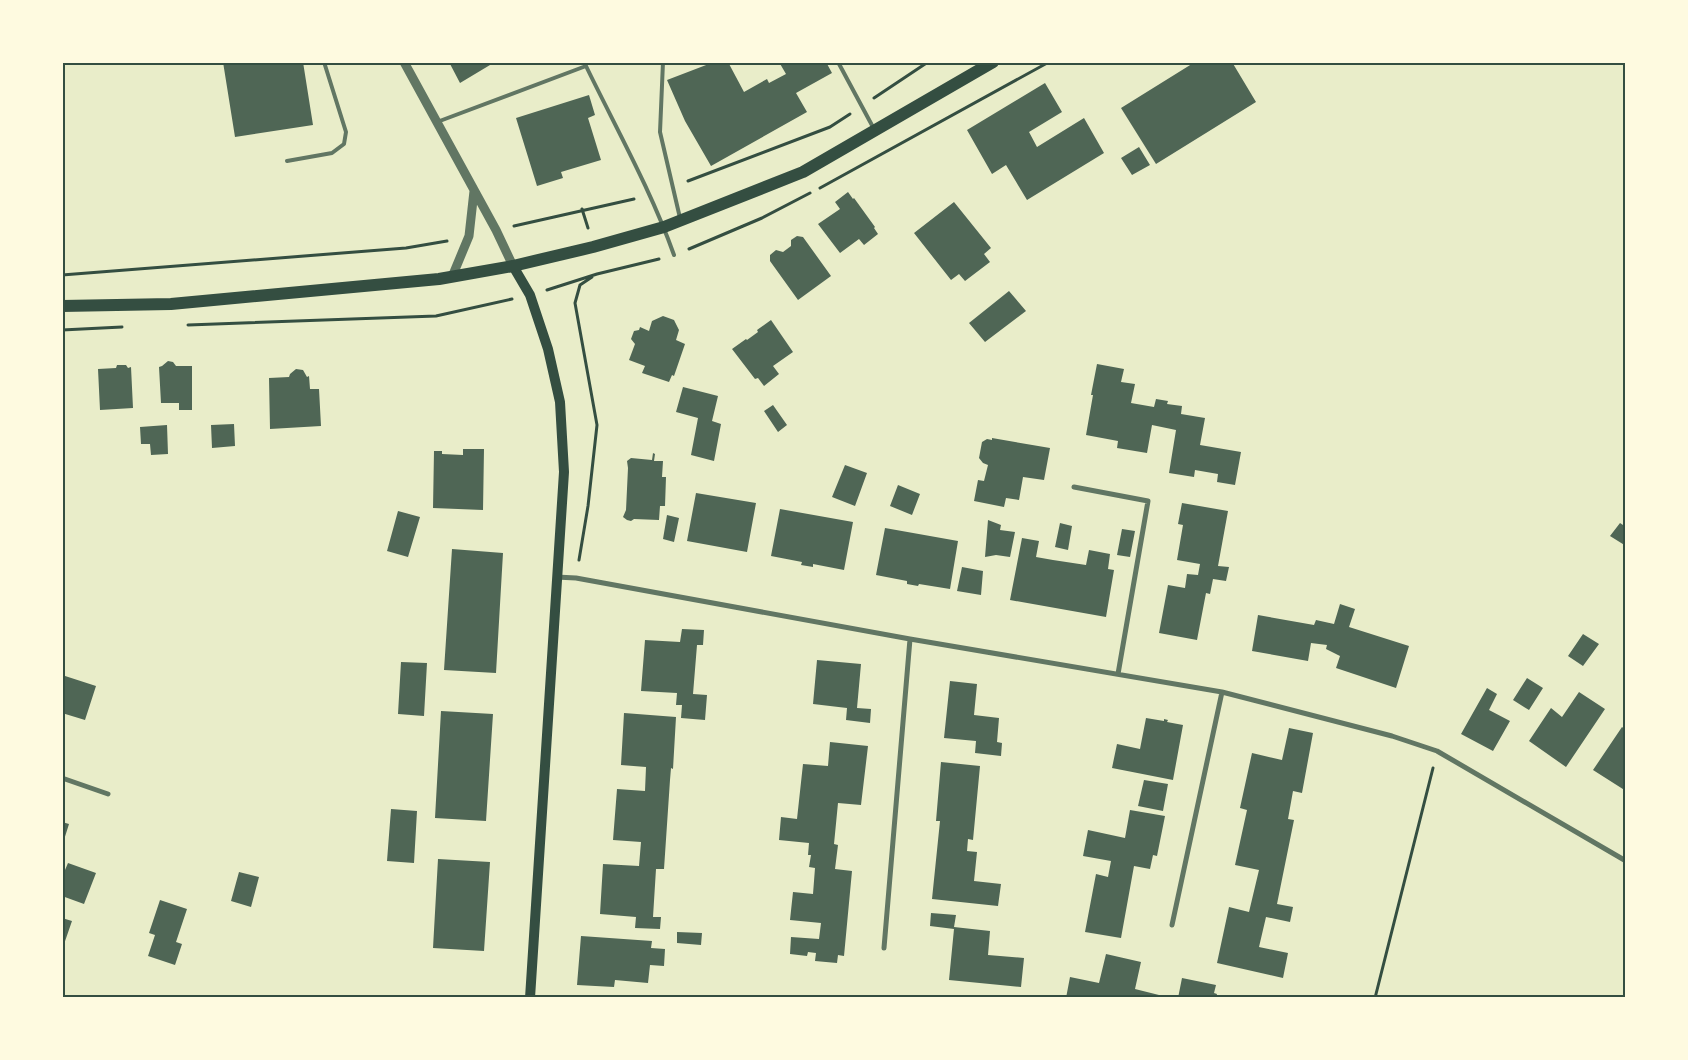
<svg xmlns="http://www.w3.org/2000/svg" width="1688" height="1060" viewBox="0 0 1688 1060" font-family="Cabin,sans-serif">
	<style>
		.building { fill: #4f6655 }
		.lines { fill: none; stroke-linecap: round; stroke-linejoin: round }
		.path { stroke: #344e41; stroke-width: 3 }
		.service { stroke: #617663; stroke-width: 4 }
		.minor { stroke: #617663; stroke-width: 5 }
		.tertiary { stroke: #617663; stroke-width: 9 }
		.secondary { stroke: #344e41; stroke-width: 10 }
		.primary { stroke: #344e41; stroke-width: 12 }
		.neatline { fill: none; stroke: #344e41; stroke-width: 2 }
	</style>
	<rect width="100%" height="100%" fill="#e9edc9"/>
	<path class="building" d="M 223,62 L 303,62 L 313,125 L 235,137 Z
		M 449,62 L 495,62 L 460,83 Z
		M 714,62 L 728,62 L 744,92 L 767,79 L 769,83 L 786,74 L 779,62 L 826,62 L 832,73 L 796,93 L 807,112 L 711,166 L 685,121 L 667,80 Z
		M 1195,62 L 1232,62 L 1256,102 L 1156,164 L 1121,108 Z
		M 1045,83 L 1062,112 L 1029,132 L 1037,147 L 1084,118 L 1104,153 L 1027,200 L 1006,165 L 992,174 L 967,130 Z
		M 589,95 L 595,115 L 588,118 L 601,160 L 561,172 L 563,178 L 537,186 L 516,118 Z
		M 1139,147 L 1150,165 L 1132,175 L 1121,158 Z
		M 848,192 L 853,199 L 854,198 L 875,227 L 874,228 L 878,234 L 864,245 L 859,239 L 840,253 L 818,224 L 840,209 L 835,202 Z
		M 954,202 L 991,248 L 984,254 L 990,262 L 965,281 L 959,274 L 951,280 L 914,233 Z
		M 797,236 L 803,237 L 831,276 L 798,300 L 770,261 L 770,255 L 776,250 L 783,252 L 791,246 L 791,240 Z
		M 1009,291 L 1026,311 L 985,342 L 969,323 Z
		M 663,316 L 674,320 L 679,330 L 676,340 L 685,344 L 674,376 L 672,375 L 669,382 L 642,373 L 645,366 L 629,360 L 635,344 L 631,339 L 634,331 L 639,330 L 640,327 L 649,331 L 652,321 Z
		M 771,320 L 793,352 L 773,366 L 779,374 L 764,386 L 758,378 L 755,379 L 732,349 L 746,339 L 747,340 L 758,332 L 757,330 Z
		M 168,361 L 173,362 L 176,366 L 192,366 L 192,410 L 179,410 L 179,403 L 161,403 L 159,367 L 162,366 Z
		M 1097,364 L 1124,369 L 1121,382 L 1135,384 L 1131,403 L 1154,407 L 1156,399 L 1168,401 L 1167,404 L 1182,406 L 1181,414 L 1205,418 L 1200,445 L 1241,452 L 1235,485 L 1217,482 L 1218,474 L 1195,470 L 1194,477 L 1169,473 L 1176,430 L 1152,425 L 1147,453 L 1117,448 L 1118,441 L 1086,435 L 1093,395 L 1091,395 Z
		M 117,365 L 126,365 L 128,368 L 131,367 L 133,408 L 100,410 L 98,369 L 116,368 Z
		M 296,369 L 303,370 L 307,377 L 309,376 L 310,389 L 319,389 L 321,426 L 270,429 L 269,378 L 289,377 L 290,374 Z
		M 683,387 L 718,396 L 712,421 L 721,424 L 714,461 L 691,455 L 698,418 L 676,412 Z
		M 773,405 L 787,425 L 778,432 L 764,411 Z
		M 234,424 L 235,446 L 212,448 L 211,425 Z
		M 167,425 L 168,454 L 151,455 L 150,444 L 141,444 L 140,427 Z
		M 992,438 L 1050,448 L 1044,480 L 1023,477 L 1019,500 L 1006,498 L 1004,507 L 974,501 L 978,480 L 984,481 L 988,465 L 983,463 L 979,458 L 982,442 L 987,439 L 992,440 Z
		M 463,449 L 484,449 L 483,510 L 433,508 L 434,451 L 442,451 L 442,454 L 463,455 Z
		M 653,453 L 655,454 L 654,461 L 663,461 L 662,477 L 666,477 L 665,506 L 660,506 L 659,520 L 634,519 L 631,521 L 627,520 L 623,517 L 626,510 L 628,468 L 627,461 L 631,458 L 652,460 Z
		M 845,465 L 867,473 L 855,506 L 832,497 Z
		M 898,485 L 920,494 L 912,515 L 890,506 Z
		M 696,493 L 756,503 L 747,552 L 687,541 Z
		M 1182,503 L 1228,511 L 1218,566 L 1229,567 L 1226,581 L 1213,579 L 1210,594 L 1206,593 L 1197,640 L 1159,633 L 1168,585 L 1185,588 L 1187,574 L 1198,575 L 1200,564 L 1177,560 L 1183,525 L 1178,524 Z
		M 780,509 L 853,522 L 844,570 L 813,564 L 813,567 L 801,565 L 802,562 L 771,556 Z
		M 398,511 L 420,517 L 408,557 L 387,551 Z
		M 667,515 L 679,518 L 674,542 L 663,539 Z
		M 988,520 L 1001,525 L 1000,530 L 1015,532 L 1010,557 L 996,555 L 985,557 Z
		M 1060,523 L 1072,526 L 1068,550 L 1055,547 Z
		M 1620,523 L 1626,527 L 1626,546 L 1610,536 Z
		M 885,528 L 958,541 L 950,589 L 919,584 L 918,586 L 907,584 L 907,581 L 876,575 Z
		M 1122,529 L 1135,531 L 1130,557 L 1117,555 Z
		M 1022,538 L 1039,541 L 1036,557 L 1053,560 L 1086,565 L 1089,550 L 1110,554 L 1108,569 L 1114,570 L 1106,617 L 1010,600 Z
		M 452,549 L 503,553 L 496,673 L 444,670 Z
		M 962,567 L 983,571 L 981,595 L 957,591 Z
		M 1340,604 L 1355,609 L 1349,627 L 1409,646 L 1396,688 L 1336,668 L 1340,656 L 1326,649 L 1327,645 L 1311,643 L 1308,661 L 1252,651 L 1258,615 L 1314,625 L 1316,620 L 1334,624 Z
		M 682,629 L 704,630 L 703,645 L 697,645 L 693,694 L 707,695 L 705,720 L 681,718 L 682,705 L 676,705 L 677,693 L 641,691 L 645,640 L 680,642 Z
		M 1583,634 L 1599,644 L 1583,666 L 1568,656 Z
		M 817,660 L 861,664 L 857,708 L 871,709 L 870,723 L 846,720 L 847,708 L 813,704 Z
		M 401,662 L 427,663 L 424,716 L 398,714 Z
		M 62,675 L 96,686 L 85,720 L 62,713 Z
		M 1527,678 L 1543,688 L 1529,710 L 1513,700 Z
		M 950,681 L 977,684 L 974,715 L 999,718 L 997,742 L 1002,743 L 1001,756 L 975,753 L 976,741 L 944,738 Z
		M 1487,688 L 1497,694 L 1489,710 L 1510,721 L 1493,751 L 1461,734 Z
		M 1579,692 L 1605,709 L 1566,767 L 1529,741 L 1551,708 L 1562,717 Z
		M 441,711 L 493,714 L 486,821 L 435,818 Z
		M 624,713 L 676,717 L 673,769 L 671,768 L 670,780 L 664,869 L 656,869 L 653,917 L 661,917 L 660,929 L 635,928 L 636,917 L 600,914 L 603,864 L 639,866 L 641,842 L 613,840 L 617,789 L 645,791 L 646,767 L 621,765 Z
		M 1146,718 L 1164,721 L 1164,719 L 1168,720 L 1167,722 L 1183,725 L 1173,780 L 1112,768 L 1117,744 L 1140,749 Z
		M 1622,727 L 1626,730 L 1626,791 L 1593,770 Z
		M 1289,728 L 1313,733 L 1302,793 L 1293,791 L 1288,819 L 1294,820 L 1277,904 L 1293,907 L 1290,922 L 1266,917 L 1259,947 L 1288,953 L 1283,978 L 1217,963 L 1229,907 L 1249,912 L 1259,870 L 1235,865 L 1247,810 L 1240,808 L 1252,753 L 1282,760 Z
		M 830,742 L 868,746 L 861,805 L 838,803 L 834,844 L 838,845 L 835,869 L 852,871 L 844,956 L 838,955 L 837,963 L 815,961 L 816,953 L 808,952 L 807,956 L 790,954 L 791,937 L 819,939 L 821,923 L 790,920 L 793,892 L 813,894 L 815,868 L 809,867 L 811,855 L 808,855 L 809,843 L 779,840 L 781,817 L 797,819 L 803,764 L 828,766 Z
		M 941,762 L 980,766 L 973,840 L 968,839 L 967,851 L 977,852 L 974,881 L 1001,884 L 998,906 L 932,899 L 940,821 L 936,821 Z
		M 1144,780 L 1168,784 L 1163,811 L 1138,806 Z
		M 391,809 L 417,811 L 414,863 L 387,861 Z
		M 1130,810 L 1165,816 L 1157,856 L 1153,855 L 1150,869 L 1134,866 L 1121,938 L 1085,932 L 1096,874 L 1108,877 L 1111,861 L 1083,856 L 1088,830 L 1125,838 Z
		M 62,822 L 69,824 L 63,843 L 62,843 Z
		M 438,859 L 490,862 L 484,951 L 433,948 Z
		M 68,863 L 96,873 L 84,904 L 62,896 L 62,877 Z
		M 239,872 L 259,877 L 251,907 L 231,901 Z
		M 160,900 L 187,909 L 176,942 L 182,944 L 175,965 L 148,956 L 155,935 L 149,933 Z
		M 931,913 L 956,915 L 954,927 L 990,931 L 988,955 L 1024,958 L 1021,987 L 949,980 L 954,929 L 930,926 Z
		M 62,918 L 72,921 L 63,947 L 62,947 Z
		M 677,932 L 702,933 L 701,945 L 677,943 Z
		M 581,936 L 652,941 L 651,948 L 665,949 L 664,966 L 650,965 L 648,983 L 615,980 L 614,987 L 577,985 Z
		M 1106,954 L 1141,962 L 1135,989 L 1171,998 L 1066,998 L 1070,977 L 1099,983 Z
		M 1182,978 L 1216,985 L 1214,993 L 1217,994 L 1216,998 L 1178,998 Z"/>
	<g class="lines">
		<path class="path" d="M 874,98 L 928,62
			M 688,181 L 830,127 L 850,114
			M 820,188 L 1049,62
			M 582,209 L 588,228
			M 514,226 L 634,199
			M 689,249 L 762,218 L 810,193
			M 62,275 L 406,248 L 447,241
			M 547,290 L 597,274 L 659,259
			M 188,325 L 436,316 L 512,299
			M 62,330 L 122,327
			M 579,560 L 588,506 L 597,425 L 575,303 L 580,285 L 592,277
			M 1375,998 L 1433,768"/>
		<path class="service" d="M 663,62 L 660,132 L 680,218
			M 838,62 L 874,129
			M 437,122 L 586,66 C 616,128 651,190 674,255
			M 287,161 L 332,153 L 344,144 L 346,132 L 324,62"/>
		<path class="minor" d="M 1074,487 L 1148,501 L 1118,674
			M 556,577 L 576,578 L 910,639 L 1222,692 L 1392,736 L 1437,751 L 1626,861
			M 62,778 L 108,794
			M 1172,925 L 1222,692
			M 884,948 L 910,639"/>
		<path class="tertiary" d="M 404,62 L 496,230 L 513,266
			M 452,277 L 469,236 L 474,191"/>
		<path class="secondary" d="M 513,266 L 530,295 L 548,349 L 560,402 L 564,472 L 530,998"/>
		<path class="primary" d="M 62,306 L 171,304 L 439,279 L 513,266 L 593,247 L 664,227 L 803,172 L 993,62"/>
	</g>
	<rect width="1688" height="1060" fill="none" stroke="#fefae0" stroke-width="128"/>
	<rect x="64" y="64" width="1560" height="932" class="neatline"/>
</svg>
